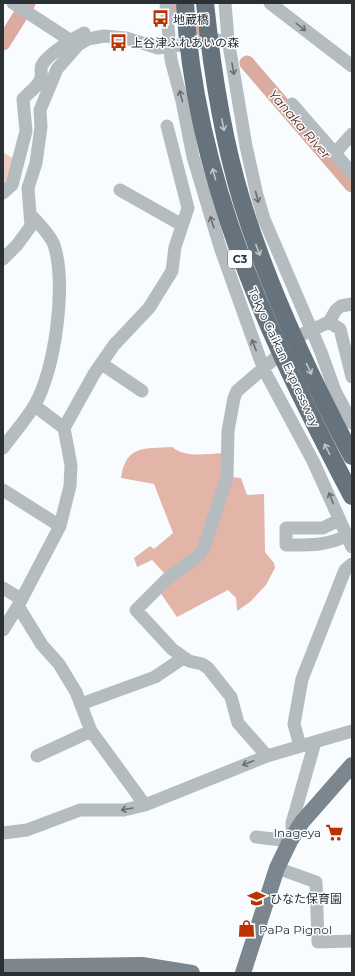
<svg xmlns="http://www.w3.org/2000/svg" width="355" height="976" viewBox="0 0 355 976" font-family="Montserrat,'Noto Sans JP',sans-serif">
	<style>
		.green { fill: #edcfc6 }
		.forest { fill: #e2b5a8 }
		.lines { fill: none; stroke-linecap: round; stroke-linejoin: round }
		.river { stroke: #d9ac9f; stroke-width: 15 }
		.minor { stroke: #b5bcc0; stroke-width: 13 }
		.major { stroke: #7b868e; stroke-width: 16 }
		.highway { stroke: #66737c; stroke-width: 18 }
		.oneway { stroke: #696f73 }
		.oneway2 { stroke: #bec5ca }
		.labels { text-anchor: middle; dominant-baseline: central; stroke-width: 3; stroke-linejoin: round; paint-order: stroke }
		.shield { fill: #f9fcfe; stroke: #686d71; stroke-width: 1 }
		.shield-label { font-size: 11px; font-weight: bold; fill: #2a3034 }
		.poi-label { font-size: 12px; fill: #2a3034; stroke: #f9fcfe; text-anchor: start }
		.street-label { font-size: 12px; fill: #2a3034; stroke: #f9fcfe }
		.water-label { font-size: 13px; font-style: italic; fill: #5f2718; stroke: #f9fcfe }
	</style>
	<rect width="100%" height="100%" fill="#f9fcfe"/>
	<path class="green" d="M 3,152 L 14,159 L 12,180 L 3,188 Z"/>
	<path class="forest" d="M 172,447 C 185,458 206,454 222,453 L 233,477 L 241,478 L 247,495 L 264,494 L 265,552 L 274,563 L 275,568 L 266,585 L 250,602 L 237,611 L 236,598 L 228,590 L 177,617 L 155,585 L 166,575 L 152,560 L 137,567 L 134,558 L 150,546 L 154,549 L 173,533 L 154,484 L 121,478 C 126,444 145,449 172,447 Z"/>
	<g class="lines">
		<path class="river" d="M 174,11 L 191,20 L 211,36
			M 3,43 L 28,3
			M 247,63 L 352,185"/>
		<path class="minor" d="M 13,3 L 76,44
			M 166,3 L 171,60 L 182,101 L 193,157 L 220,247 L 264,370 L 313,461 L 352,547
			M 225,3 L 228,39 L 246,146 L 257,195 L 264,219 L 321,352 L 335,391 L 352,423
			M 270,3 L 352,66
			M 292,104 L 352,173
			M 335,153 L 352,134
			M 120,190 L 182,225
			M 3,193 L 12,185 L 26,131 L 23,99 C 28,93 40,85 41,77 C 42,73 40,69 42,65 C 47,55 74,38 84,33
			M 3,259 L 17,245 L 31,226 L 28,188 L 36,163 L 41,127 L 40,110 L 57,69 L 78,45 L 88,39 L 104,36 L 126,38 L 158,48 L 218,40
			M 329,322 L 340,329 L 352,377
			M 102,364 L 142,391
			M 64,428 L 94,374 L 114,345 L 149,308 L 172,271 L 175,247 L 188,208 L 167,126
			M 3,448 C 13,434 25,421 34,406 C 55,372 67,284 54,245 C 50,234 38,223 30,214
			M 3,490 L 60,526
			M 339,520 L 323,528 L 286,528 L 286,545 C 308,545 326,546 346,536
			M 3,588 L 21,599
			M 18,606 L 42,645 L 59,664 L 76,692 L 91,731 L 145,805
			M 3,630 L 18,606 L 60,526 L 70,486 L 71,465 L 64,428 L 35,406
			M 81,704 L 155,677 L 183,658
			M 300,746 L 294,724 L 302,679 L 345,570 L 352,564
			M 37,756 L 91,731
			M 267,756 L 238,723 L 231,697 L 208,668 L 202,664 L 189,661 L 172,649 L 136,610 L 166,580 L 198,556 L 204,547 L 227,477 L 228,431 L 234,398 L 237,391 L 303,334 L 329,322 L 336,310 L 341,306 L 352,304
			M 296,832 L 292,828 L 292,823 L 315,742
			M 3,833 L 27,830 L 80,810 L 124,810 L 145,805 L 267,756 L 352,731
			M 256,837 L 290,841
			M 277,868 L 316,882 L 318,942 L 352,941"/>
		<path class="major" d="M 3,967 L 142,965 L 192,973
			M 243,973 L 277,868 L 290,841 L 302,822 L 352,765"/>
		<path class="highway" d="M 185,3 C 195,182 270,340 352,496
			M 205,3 C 212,70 222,137 242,202 C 269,290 309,375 352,456"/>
	</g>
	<defs><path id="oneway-shaft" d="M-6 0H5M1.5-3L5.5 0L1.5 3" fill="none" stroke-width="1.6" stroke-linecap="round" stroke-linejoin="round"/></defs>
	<g class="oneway">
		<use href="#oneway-shaft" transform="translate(301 27) rotate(38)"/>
		<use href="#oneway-shaft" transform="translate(233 69) rotate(80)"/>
		<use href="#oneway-shaft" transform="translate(181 96) rotate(-105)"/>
		<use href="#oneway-shaft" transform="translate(257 197) rotate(75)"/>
		<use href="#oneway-shaft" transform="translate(212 222) rotate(-108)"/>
		<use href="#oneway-shaft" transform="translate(254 345) rotate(-111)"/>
		<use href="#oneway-shaft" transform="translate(331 498) rotate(-112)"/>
		<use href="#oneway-shaft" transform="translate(248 763) rotate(159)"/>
		<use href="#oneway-shaft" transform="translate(127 809) rotate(170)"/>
	</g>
	<g class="oneway2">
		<use href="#oneway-shaft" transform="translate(223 125) rotate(79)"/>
		<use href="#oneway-shaft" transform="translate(214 174) rotate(-105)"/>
		<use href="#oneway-shaft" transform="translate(258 250) rotate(69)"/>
		<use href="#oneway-shaft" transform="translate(309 369) rotate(65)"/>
		<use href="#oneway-shaft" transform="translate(327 449) rotate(-117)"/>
	</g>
	<defs>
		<symbol id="bus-bare" viewBox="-9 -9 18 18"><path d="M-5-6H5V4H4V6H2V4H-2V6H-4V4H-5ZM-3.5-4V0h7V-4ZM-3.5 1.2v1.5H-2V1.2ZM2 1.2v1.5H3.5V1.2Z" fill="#bc3303" stroke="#f9fcfe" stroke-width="2.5" paint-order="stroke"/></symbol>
		<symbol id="supermarket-bare" viewBox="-9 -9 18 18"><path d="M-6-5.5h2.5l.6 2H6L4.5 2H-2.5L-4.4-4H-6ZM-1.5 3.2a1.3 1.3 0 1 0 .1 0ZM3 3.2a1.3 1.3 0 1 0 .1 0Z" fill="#bc3303" stroke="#f9fcfe" stroke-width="2.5" paint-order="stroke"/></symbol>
		<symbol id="school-bare" viewBox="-9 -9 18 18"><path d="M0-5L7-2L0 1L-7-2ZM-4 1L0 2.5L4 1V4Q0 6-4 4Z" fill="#bc3303" stroke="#f9fcfe" stroke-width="2.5" paint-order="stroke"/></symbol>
		<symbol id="shop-bare" viewBox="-9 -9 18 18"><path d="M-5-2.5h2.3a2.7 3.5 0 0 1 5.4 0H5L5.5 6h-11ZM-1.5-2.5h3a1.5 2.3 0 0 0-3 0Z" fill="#bc3303" stroke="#f9fcfe" stroke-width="2.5" paint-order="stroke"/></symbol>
	</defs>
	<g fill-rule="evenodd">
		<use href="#bus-bare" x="148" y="6" width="25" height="25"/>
		<use href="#bus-bare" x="106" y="30" width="25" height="25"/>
		<use href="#supermarket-bare" x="322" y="820" width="25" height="25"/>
		<use href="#school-bare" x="244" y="886" width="25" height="25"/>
		<use href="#shop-bare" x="234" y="916" width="25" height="25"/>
	</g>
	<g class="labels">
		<rect class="shield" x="228" y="250" width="24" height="18" rx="3"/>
		<g class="shield-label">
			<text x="240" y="259">C3</text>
		</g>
		<g class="poi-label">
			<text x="173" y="19">地蔵橋</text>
			<text x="131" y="42">上谷津ふれあいの森</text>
			<text x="321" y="832" text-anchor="end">Inageya</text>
			<text x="270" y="898">ひなた保育園</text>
			<text x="259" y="929">PaPa Pignol</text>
		</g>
		<g class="street-label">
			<text transform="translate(284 357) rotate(65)">Tokyo Gaikan Expressway</text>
		</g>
		<g class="water-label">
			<text transform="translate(300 124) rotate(49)">Yanaka River</text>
		</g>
	</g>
	<rect width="355" height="976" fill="none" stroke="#2a3034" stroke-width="8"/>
</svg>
